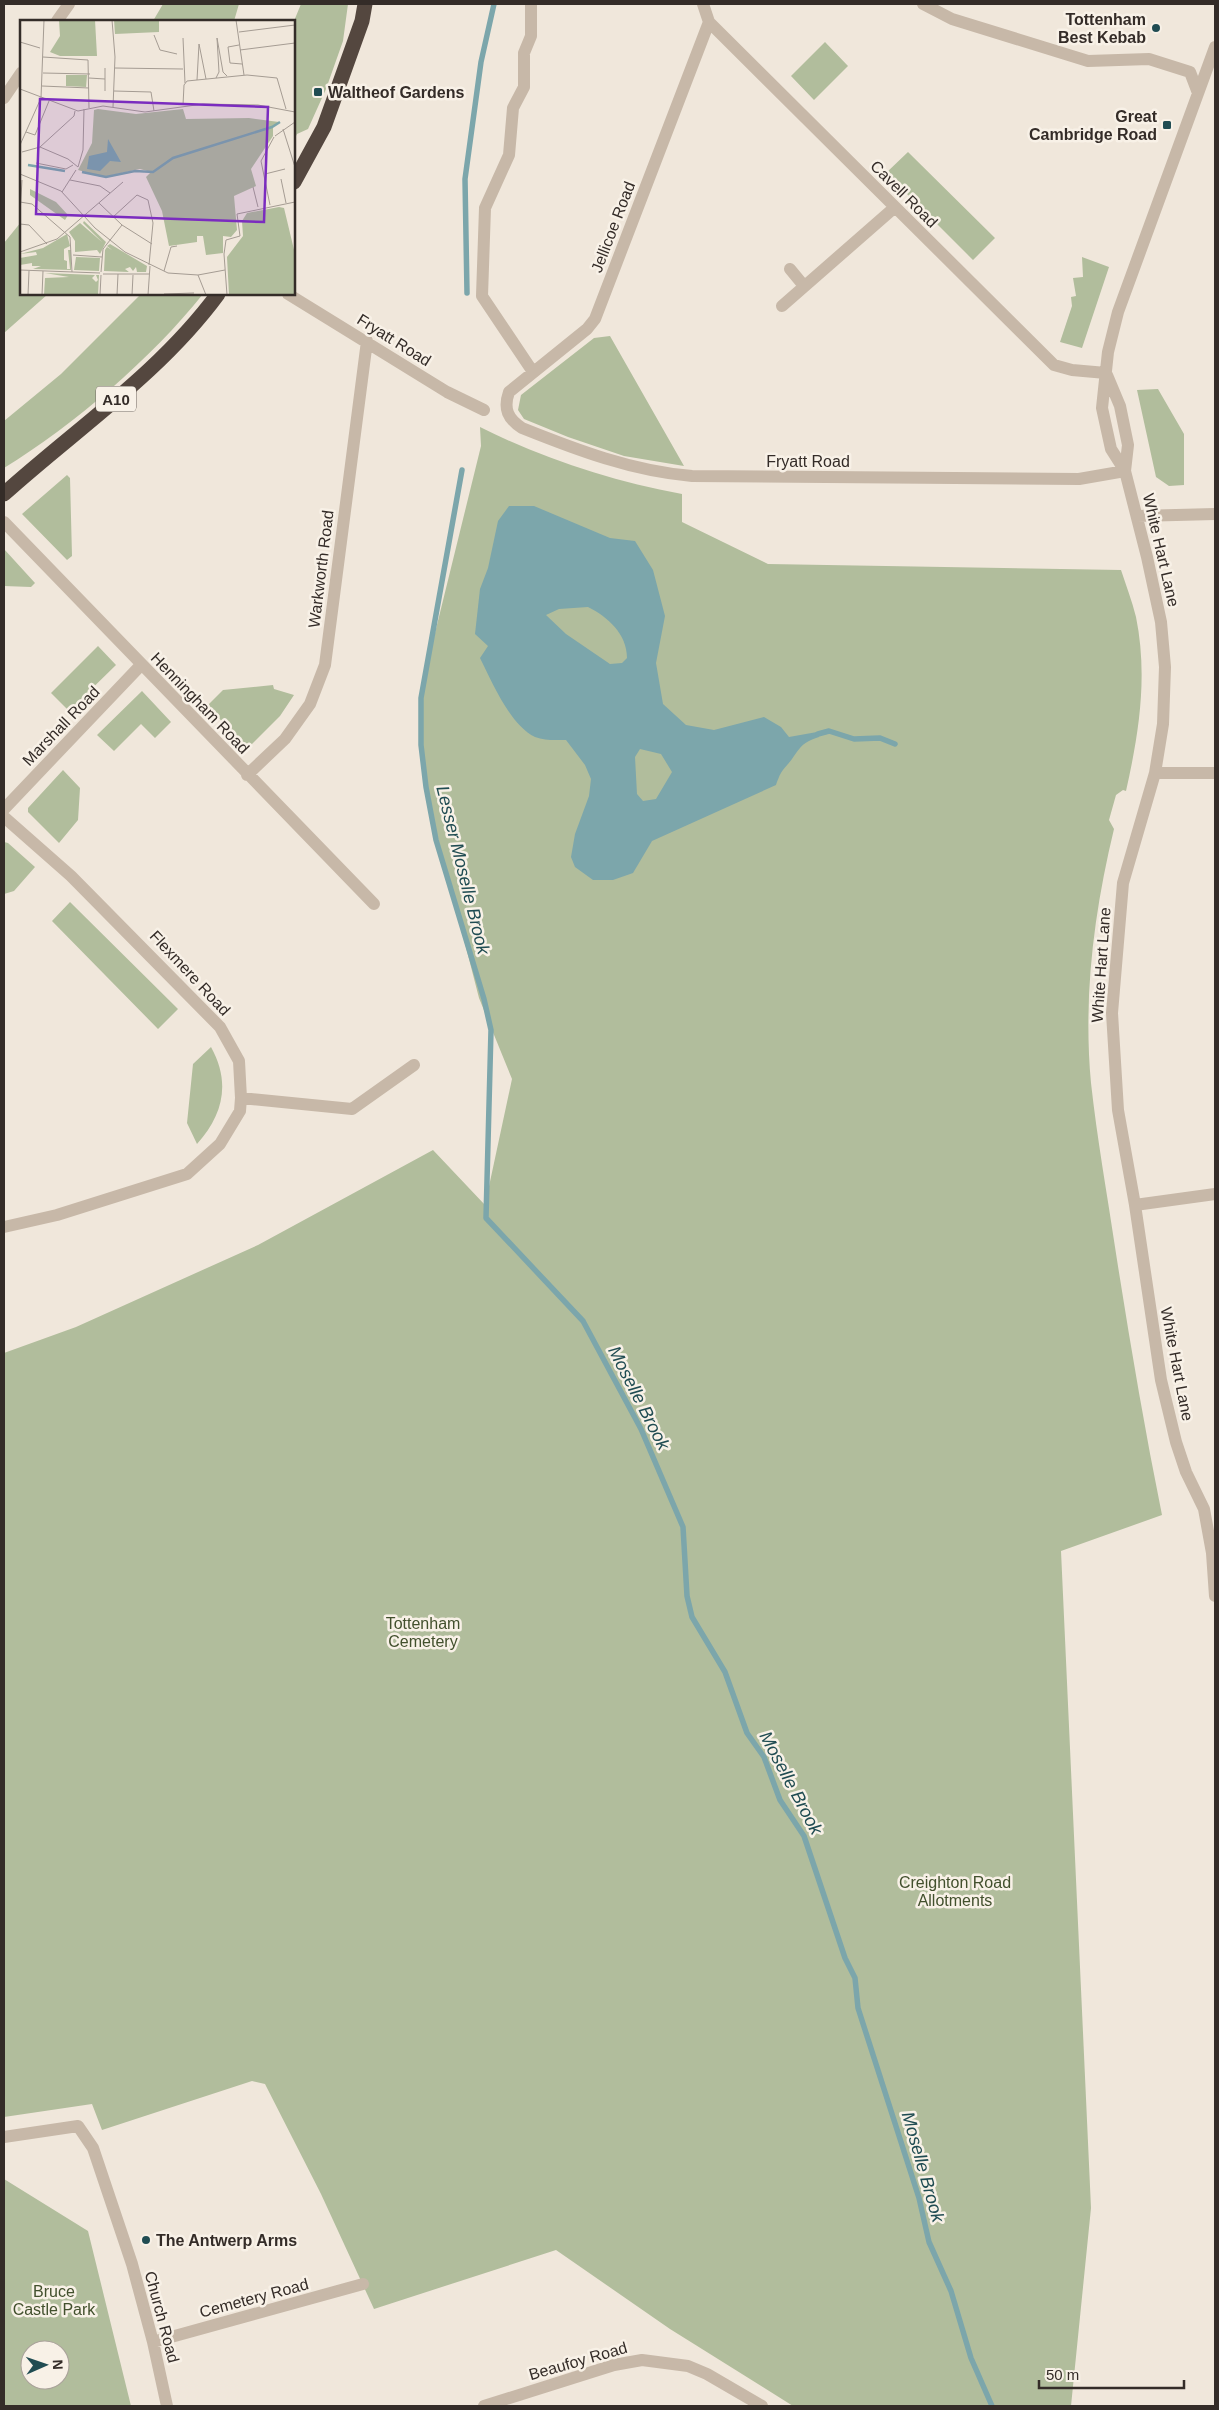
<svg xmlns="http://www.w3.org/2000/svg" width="1219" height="2410" viewBox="0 0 1219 2410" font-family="Arial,sans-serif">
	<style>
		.green { fill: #b1bd9c; fill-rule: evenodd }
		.water { fill: #7ca6ab; fill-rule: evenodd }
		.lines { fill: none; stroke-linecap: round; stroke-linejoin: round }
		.stream { stroke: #7ca6ab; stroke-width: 5.5 }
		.minor { stroke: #c7b8a8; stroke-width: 12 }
		.highway { stroke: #54473f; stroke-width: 15 }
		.poi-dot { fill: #204c52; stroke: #f8f1e7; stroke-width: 2 }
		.labels { text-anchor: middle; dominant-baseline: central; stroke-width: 5; stroke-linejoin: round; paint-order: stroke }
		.shield { fill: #f8f1e7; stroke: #6f6761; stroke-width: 1 }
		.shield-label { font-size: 15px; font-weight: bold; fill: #342c28 }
		.poi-label { font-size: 16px; font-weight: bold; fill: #342c28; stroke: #f8f1e7; text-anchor: end }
		.street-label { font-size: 16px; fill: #342c28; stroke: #f8f1e7 }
		.park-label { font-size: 16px; fill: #42502d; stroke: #f8f1e7 }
		.water-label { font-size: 18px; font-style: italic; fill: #204c52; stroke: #f8f1e7 }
		.inset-river { fill: none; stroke: #7ca6ab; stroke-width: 2.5 }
		.inset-road { fill: none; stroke: #a59c93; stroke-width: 1 }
		.view { fill: #7b2cbf; fill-opacity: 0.15; stroke: #7b2cbf; stroke-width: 2.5 }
		.inset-edge { fill: none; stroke: #342c28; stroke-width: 2.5 }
	</style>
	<rect width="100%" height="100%" fill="#f0e7db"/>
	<path class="green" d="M 163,4 L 239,4 L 234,21 L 153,21 Z
		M 301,4 L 348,4 L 343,41 L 326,89 L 308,129 L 297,134 L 294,140 L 294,21 Z
		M 825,42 L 848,66 L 814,100 L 791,76 Z
		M 908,152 L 995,238 L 973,260 L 886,173 Z
		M 21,222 L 21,294 L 48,294 L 4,333 L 4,243 Z
		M 1082,257 L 1109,267 L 1082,348 L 1060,342 L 1072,306 L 1071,297 L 1076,296 L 1073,278 L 1083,277 Z
		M 141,294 L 203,294 C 152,358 74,425 4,468 L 4,421 L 61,374 Z
		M 610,336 L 684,466 L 624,456 L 568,437 L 524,419 L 518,410 L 521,395 L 594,338 Z
		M 1158,389 L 1184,434 L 1184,485 L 1169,486 L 1156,477 L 1137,390 Z
		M 480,427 C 544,459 612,481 682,494 L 682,522 L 768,564 L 1121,570 C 1126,585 1132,601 1136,617 C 1148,676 1139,733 1126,791 L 1123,790 L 1116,795 L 1109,820 L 1114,829 C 1094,912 1083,997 1091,1083 C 1097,1138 1107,1193 1115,1247 C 1129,1337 1144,1426 1162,1515 L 1061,1551 L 1091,2208 L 1071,2406 L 793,2406 L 670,2329 L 556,2250 L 374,2309 L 321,2194 L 265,2084 L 252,2081 L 102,2130 L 92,2104 L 4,2117 L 4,1353 L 76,1327 L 258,1245 L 433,1150 L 485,1205 L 512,1079 L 479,998 L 425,788 L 419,698 L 481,446 Z
		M 67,475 L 70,478 L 72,556 L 67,560 L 22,514 Z
		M 4,549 L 35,583 L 31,587 L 4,586 Z
		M 98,646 L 116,665 L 69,711 L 51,693 Z
		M 273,685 L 274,689 L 294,695 L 280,716 L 248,748 L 207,706 L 223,690 Z
		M 142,691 L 171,722 L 155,738 L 141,724 L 114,751 L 97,735 Z
		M 63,770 L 80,788 L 78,820 L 59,843 L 28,812 L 28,808 Z
		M 4,842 L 8,843 L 35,867 L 14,891 L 4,894 Z
		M 70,902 L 178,1009 L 158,1029 L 52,921 Z
		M 211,1047 C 231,1083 223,1115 197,1144 L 187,1123 L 193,1064 Z
		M 4,2179 L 88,2231 L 131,2406 L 4,2406 ZM 30,2350 L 60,2350 L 60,2380 L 30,2380 Z"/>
	<path class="water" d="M 509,506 L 534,506 L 610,538 L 635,541 L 653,570 L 665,616 L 656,663 L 663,704 L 686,725 L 714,730 L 764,717 L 781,727 L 789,737 L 817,732 L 819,737 C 802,743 802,745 792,759 C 783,771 782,768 776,785 L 652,841 L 633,873 L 613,880 L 593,880 L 575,867 L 571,857 L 575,834 L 589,796 L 591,779 L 585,765 L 566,740 C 556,740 545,741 535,737 C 510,725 492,682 480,658 L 488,646 L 475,634 L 480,589 L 488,568 L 498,521 ZM 588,607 C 608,617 627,634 627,658 L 622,663 L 610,664 L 566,634 L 546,615 L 559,609 ZM 640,749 L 661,754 L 672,772 L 656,799 L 643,801 L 637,794 L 635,757 Z"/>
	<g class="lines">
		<path class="stream" d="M 467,293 L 465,179 L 481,62 L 494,4
			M 462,470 L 421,698 L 421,745 L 426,787 L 436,840 L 484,999 L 491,1030 L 486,1218 L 583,1321 L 641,1429 L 683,1527 L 687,1596 L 692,1617 L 725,1672 L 747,1733 L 764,1757 L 780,1800 L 804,1836 L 845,1958 L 855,1978 L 858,2008 L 919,2198 L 929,2242 L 951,2291 L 971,2358 L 992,2406
			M 818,734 L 829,731 L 854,739 L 880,738 L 895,744"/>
		<path class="minor" d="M 531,4 L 531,36 L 524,53 L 524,87 L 513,108 L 509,155 L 485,208 L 482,296 L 533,372
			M 703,4 L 709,22 L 1054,365 L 1072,370 L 1106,373
			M 923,4 L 952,19 L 1088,61 L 1149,59 L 1190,72 L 1198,93
			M 57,21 L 69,4
			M 709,22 L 595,319 L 587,329 L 509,392 C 503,409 508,419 522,428 C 577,450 632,471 692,476 L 1079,479 L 1125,471
			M 1215,47 L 1118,312 L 1108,352 L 1102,408 L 1111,449 L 1125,471 L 1147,557 L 1161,622 L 1165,667 L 1163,724 L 1155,773 L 1123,883 L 1112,1013 L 1118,1110 L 1135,1205 L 1161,1380 L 1176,1442 L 1186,1472 L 1204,1509 L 1212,1553 L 1215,1596
			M 4,98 L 21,73
			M 790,269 L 804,286
			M 288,294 L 447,392 L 484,410
			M 782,306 L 894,208
			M 1107,375 L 1120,406 L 1128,445 L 1125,471
			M 1137,516 L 1215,514
			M 4,522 L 374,904
			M 1155,773 L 1215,773
			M 247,775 L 285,739 L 310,704 L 325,665 L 367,341
			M 4,809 L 141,665
			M 4,817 L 71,876 L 220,1027 L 239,1061 L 241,1098 L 240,1111 L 220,1144 L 187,1174 L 57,1215 L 4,1227
			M 241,1098 L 352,1109 L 414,1065
			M 1135,1205 L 1215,1194
			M 4,2137 L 78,2126 L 93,2148 L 132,2264 L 153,2342 L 167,2406
			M 153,2342 L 363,2284
			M 484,2406 L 614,2365 L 642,2360 L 688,2366 L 707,2374 L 762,2406"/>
		<path class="highway" d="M 294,182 L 324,127 L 362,21 L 365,4
			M 4,494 C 76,429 160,373 218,294"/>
	</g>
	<g class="poi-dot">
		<circle cx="1156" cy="28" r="5"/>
		<rect x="313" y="87" width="10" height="10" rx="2.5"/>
		<rect x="1162" y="120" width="10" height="10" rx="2.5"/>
		<circle cx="146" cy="2240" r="5"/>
	</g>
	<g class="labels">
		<rect class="shield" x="96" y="386.5" width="40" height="25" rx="4"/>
		<g class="shield-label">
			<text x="116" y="399">A10</text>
		</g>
		<g class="poi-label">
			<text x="1146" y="19">Tottenham<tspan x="1146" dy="18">Best Kebab</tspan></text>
			<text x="328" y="92" text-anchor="start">Waltheof Gardens</text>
			<text x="1157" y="116">Great<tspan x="1157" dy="18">Cambridge Road</tspan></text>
			<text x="156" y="2240" text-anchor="start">The Antwerp Arms</text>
		</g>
		<g class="street-label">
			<text transform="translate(904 194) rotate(45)">Cavell Road</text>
			<text transform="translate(613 227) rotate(-69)">Jellicoe Road</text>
			<text transform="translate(394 340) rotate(32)">Fryatt Road</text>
			<text x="808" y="461">Fryatt Road</text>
			<text transform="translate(1161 550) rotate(77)">White Hart Lane</text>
			<text transform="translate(321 569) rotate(-83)">Warkworth Road</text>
			<text transform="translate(200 703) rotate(46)">Henningham Road</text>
			<text transform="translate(61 726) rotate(-46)">Marshall Road</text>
			<text transform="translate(1101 965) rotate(-86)">White Hart Lane</text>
			<text transform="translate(190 973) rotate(47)">Flexmere Road</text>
			<text transform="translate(1177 1364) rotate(79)">White Hart Lane</text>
			<text transform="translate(254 2298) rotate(-15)">Cemetery Road</text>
			<text transform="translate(162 2317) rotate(75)">Church Road</text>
			<text transform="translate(578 2361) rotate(-16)">Beaufoy Road</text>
		</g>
		<g class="park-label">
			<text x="423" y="1623">Tottenham<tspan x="423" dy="18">Cemetery</tspan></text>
			<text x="955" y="1882">Creighton Road<tspan x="955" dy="18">Allotments</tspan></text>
			<text x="54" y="2291">Bruce<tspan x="54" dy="18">Castle Park</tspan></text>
		</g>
		<g class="water-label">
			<text transform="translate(463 870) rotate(76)">Lesser Moselle Brook</text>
			<text transform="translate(639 1398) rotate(63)">Moselle Brook</text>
			<text transform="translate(791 1783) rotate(62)">Moselle Brook</text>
			<text transform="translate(923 2167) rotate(74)">Moselle Brook</text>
		</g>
	</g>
	<g transform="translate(20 20)">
		<rect width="275" height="275" fill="#f0e7db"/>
		<path d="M 39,0 L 75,0 L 77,36 L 40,36 L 30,32 L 40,16 ZM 94,0 L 139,0 L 139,12 L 95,14 ZM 46,55 L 67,55 L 66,67 L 46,66 ZM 78,89 L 116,94 L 163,89 L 166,99 L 229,98 L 259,102 L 253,107 L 253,116 L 231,149 L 236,166 L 214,176 L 217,210 L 211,217 L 203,216 L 203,233 L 186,235 L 183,216 L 177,216 L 177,222 L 149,226 L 142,191 L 126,157 L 131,152 L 120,149 L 83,157 L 58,150 L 72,123 L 74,90 ZM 10,169 L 36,182 L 48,195 L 45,200 L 10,175 ZM 259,187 L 264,188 L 275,234 L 275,275 L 209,275 L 207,237 L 223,216 L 222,201 L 227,193 ZM 64,201 L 86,222 L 80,234 L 77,230 L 55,232 L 55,221 L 49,212 L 60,203 L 82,222 L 63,203 ZM 47,214 L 50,226 L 44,229 L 44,240 L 47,241 L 47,249 L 50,249 L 48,230 L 51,230 L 51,250 L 13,249 L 21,246 L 12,246 L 12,243 L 0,245 L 0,238 L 17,235 L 16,232 L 0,234 L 23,228 ZM 90,224 L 127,246 L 126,252 L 117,252 L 116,247 L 113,251 L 110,247 L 105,249 L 109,252 L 84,251 L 85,230 L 87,227 L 92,230 L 87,226 ZM 56,237 L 80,238 L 79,251 L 54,250 ZM 25,253 L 75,255 L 72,258 L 76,262 L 78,260 L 76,255 L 79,255 L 78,275 L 24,275 L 25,258 L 49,257 Z" fill="#b1bd9c"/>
		<path d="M 88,119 L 101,142 L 90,141 L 80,151 L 67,149 L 69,136 L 87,132 Z" fill="#7ca6ab"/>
		<path class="inset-river" d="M 8,145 L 45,151M 62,152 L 86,157 L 115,151 L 133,152 L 153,138 L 252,107 L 260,102"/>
		<path class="inset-road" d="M 92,0 L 95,37 L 93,87M 216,0 L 224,55M 219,12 L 275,5M 134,15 L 140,30 L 157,34M 163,18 L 165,63M 0,22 L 20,28M 219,25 L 208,27 L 210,43 L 222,44M 220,30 L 275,23M 23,37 L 68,40 L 69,88M 95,48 L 163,49M 23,53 L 70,54M 69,58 L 85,59M 196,58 L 199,52 L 197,18 L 203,52 L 207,56M 177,60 L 179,24 L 186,59M 22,66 L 69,68M 0,69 L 58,91 L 83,86 L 125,92 L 183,84 L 238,85 L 275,92M 85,71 L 85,48M 94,71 L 131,72 L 134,91M 163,85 L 164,65 L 167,61 L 227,55 L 257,58 L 266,89M 263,109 L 275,147M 6,112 L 15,115 L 29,81M 255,116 L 275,102M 0,125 L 21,78 L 24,0M 20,127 L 48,139 L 58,147 L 63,130 L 64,89M 2,132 L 20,127 L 54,96 L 55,91M 16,143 L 46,149 L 53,145M 0,154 L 41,171 L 75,208 L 105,232 L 148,253 L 178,255 L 186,275M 245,154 L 265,149M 261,159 L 266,183M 50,160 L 80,166 L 90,173M 233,167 L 238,187M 42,172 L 56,150M 0,182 L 12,184 L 50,217 L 52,252M 79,183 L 102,205 L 132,224M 250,185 L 241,141 L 254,117M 0,194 L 2,160M 93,197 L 117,175 L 128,180 L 133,203 L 129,245M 0,204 L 9,205 L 27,224M 0,232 L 37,219 L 103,162M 53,235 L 82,237M 0,250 L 80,253M 144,251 L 151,227 L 157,226M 81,252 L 83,229 L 102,205M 83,254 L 129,254M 178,255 L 205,250M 144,274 L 174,273M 8,275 L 9,251M 22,275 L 23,251M 80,275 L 81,255M 97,275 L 98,254M 112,275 L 113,255M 128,275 L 130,246M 207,275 L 204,234 L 206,220 L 220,216 L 217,194 L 275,182"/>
		<path class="view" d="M 20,79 L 248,87 L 244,202 L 16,194 Z"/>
		<rect width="275" height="275" class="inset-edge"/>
	</g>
	<rect width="1219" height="2410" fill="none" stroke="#342c28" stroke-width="10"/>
	<g transform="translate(45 2365) rotate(88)"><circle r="24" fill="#f8f1e7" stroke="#aaa29b"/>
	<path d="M0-4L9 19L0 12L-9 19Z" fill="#204c52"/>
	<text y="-8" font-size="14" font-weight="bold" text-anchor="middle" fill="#342c28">N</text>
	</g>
	<path d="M1039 2380v8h145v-8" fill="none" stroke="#342c28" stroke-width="2.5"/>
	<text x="1046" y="2380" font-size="15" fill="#342c28" stroke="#f8f1e7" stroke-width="4" paint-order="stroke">50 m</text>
</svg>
